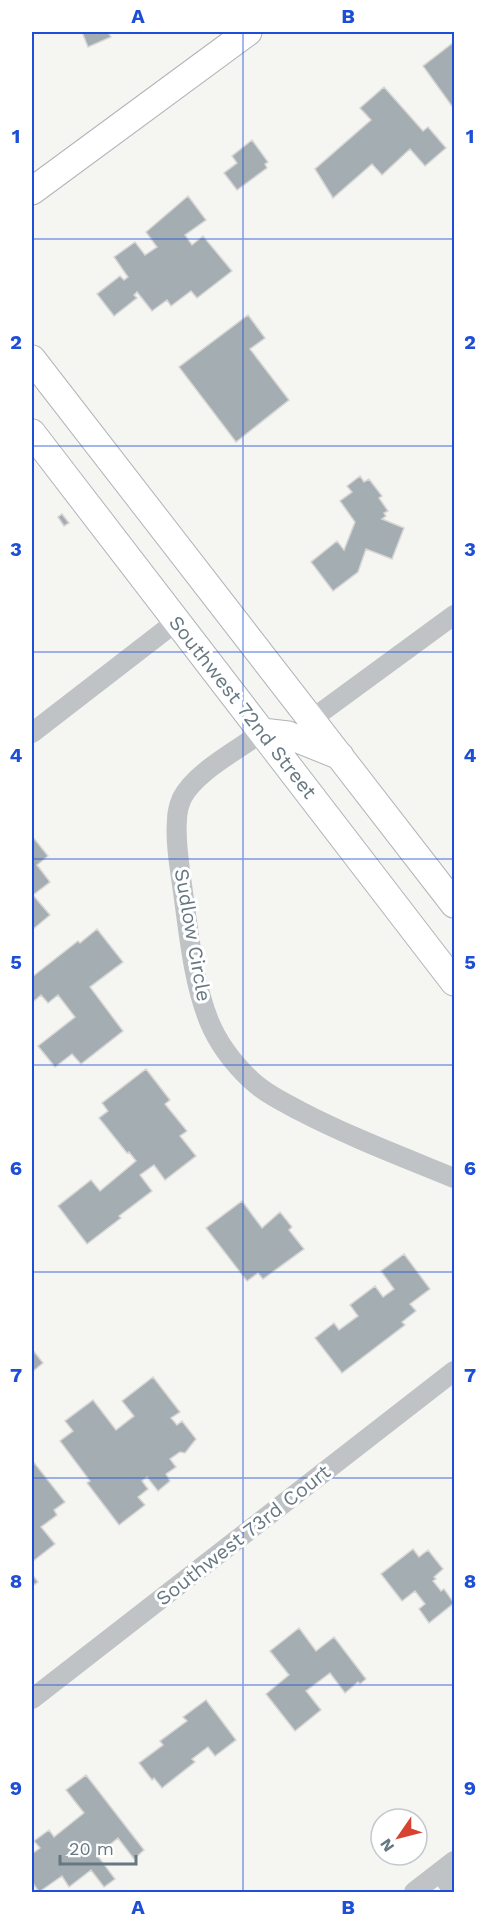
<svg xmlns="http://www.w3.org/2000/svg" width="486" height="1924" viewBox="0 0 486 1924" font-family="'Work Sans',sans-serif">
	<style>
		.building { fill: #a4adb1; stroke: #d7d6d5; stroke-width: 1.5 }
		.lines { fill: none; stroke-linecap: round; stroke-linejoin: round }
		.secondary-casing { stroke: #afb5b9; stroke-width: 29 }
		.street { stroke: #bfc3c6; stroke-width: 20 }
		.secondary { stroke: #fff; stroke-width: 27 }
		.grid { fill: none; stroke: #1d4ed8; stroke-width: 1.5; stroke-opacity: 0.55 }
		.labels { text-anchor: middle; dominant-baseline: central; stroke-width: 6; stroke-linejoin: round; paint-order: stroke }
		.street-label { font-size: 20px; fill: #667881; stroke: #fff }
		.neatline { fill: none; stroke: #1d4ed8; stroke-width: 2 }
		.grid-label { font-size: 20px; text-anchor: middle; font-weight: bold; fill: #1d4ed8 }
	</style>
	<rect width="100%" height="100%" fill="#f5f5f2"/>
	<path class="building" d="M 82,32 L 108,32 L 111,37 L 88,47 Z
		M 454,42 L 454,109 L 423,66 Z
		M 384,87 L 423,131 L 428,127 L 446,148 L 425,166 L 410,149 L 382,175 L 372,164 L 333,198 L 315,169 L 371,120 L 360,108 Z
		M 252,140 L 268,162 L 265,164 L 267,168 L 237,190 L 224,173 L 237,163 L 232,156 Z
		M 188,196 L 206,220 L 185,235 L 192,245 L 203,236 L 232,271 L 197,298 L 191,291 L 171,306 L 167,300 L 152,311 L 137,292 L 134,295 L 137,298 L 114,316 L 97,294 L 120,276 L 124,280 L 128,277 L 114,257 L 135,242 L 145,255 L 157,247 L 146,232 Z
		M 248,315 L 265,338 L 250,349 L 289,400 L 236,442 L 179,367 Z
		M 360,476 L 364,482 L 369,479 L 382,496 L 379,498 L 388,511 L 384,513 L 386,516 L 382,519 L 404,528 L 392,559 L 366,549 L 358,572 L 333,591 L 311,562 L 337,541 L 344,550 L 355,522 L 340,501 L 352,492 L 347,486 Z
		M 62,514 L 69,523 L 64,526 L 58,517 Z
		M 32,836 L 48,856 L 37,865 L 50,882 L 33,895 L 50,915 L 32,930 Z
		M 97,929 L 123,962 L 90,987 L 123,1031 L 81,1064 L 72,1054 L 55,1067 L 38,1046 L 75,1017 L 58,995 L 48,1003 L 41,995 L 34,1001 L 32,998 L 32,977 L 78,941 L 80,943 Z
		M 146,1069 L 170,1100 L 165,1104 L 187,1131 L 180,1136 L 196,1156 L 165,1180 L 154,1165 L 140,1175 L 152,1191 L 119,1216 L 121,1218 L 87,1244 L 58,1206 L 91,1180 L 100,1191 L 136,1161 L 129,1152 L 127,1153 L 99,1118 L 108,1111 L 102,1103 Z
		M 242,1201 L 262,1228 L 280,1212 L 292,1227 L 289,1230 L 304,1249 L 263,1279 L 258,1273 L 247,1281 L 206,1228 Z
		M 404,1254 L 430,1289 L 410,1304 L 416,1311 L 402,1322 L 405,1325 L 342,1373 L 315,1338 L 334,1323 L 339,1330 L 358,1316 L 350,1305 L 375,1286 L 383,1297 L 394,1289 L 381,1271 Z
		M 32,1349 L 43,1363 L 32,1372 Z
		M 153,1377 L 180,1412 L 171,1418 L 177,1425 L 182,1421 L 196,1439 L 185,1453 L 180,1452 L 170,1459 L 176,1467 L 166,1474 L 170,1481 L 158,1491 L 147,1477 L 142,1481 L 148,1489 L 138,1497 L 145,1505 L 119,1525 L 87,1483 L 90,1481 L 60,1441 L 73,1431 L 65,1421 L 93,1400 L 116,1430 L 134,1416 L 122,1401 Z
		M 32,1460 L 65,1502 L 54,1510 L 57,1515 L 41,1527 L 55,1544 L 32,1562 Z
		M 413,1549 L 419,1557 L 428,1550 L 443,1569 L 434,1577 L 436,1579 L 433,1581 L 441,1591 L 444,1589 L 454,1603 L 429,1623 L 419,1609 L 425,1604 L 415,1591 L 402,1601 L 381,1574 Z
		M 32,1574 L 38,1582 L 32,1586 Z
		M 299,1628 L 316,1651 L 334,1637 L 366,1679 L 360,1684 L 358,1682 L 345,1693 L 330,1673 L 306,1691 L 321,1710 L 295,1731 L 266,1694 L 289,1675 L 270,1651 Z
		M 206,1700 L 236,1740 L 215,1756 L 208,1747 L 192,1759 L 195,1762 L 162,1788 L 154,1778 L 152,1780 L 139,1763 L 163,1745 L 160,1741 L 187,1721 L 183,1717 Z
		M 86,1775 L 144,1850 L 134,1859 L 118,1838 L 97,1855 L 115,1879 L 104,1887 L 91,1870 L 69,1887 L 62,1876 L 39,1892 L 32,1882 L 32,1854 L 40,1848 L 34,1841 L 49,1830 L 54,1837 L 84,1813 L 66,1790 Z"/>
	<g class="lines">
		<defs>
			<path id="secondary" d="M 32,191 L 248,32
				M 32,359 L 454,904
				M 32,433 L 454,982
				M 262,732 L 288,735 L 340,756"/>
		</defs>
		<use href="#secondary" class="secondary-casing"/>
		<path class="street" d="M 312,719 L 454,615
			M 262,732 C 238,750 195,772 182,798 C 179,805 177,813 177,820 C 175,843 180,869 183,892 C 189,934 193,981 209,1021 C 218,1043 234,1064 251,1080 C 265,1093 283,1102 300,1111 C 350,1137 403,1157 454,1178
			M 32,733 L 177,621
			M 32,1699 L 454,1371
			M 440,1872 L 454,1892
			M 414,1892 L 454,1861"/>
		<use href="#secondary" class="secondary"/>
	</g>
	<path class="grid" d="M 243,32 L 243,1892M 32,239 L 454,239M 32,446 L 454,446M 32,652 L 454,652M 32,859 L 454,859M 32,1065 L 454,1065M 32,1272 L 454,1272M 32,1478 L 454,1478M 32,1685 L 454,1685"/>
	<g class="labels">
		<g class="street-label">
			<text transform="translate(243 707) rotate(52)">Southwest 72nd Street</text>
			<text transform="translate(193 935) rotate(80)">Sudlow Circle</text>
			<text transform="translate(243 1535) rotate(-38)">Southwest 73rd Court</text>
		</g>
	</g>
	<rect width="486" height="1924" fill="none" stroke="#ffffff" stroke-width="66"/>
	<g transform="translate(399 1837) rotate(235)"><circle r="28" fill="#ffffff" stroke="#c2c9cd" stroke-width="1.5"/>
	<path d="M0-4.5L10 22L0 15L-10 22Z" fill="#d64431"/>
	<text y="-9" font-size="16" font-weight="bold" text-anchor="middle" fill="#667881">N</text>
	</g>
	<path d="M60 1855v9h76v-9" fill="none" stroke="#667881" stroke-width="3"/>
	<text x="69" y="1855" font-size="18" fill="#667881" stroke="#ffffff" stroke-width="4.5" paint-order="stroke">20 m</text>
	<rect x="33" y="33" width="420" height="1858" class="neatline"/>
	<g class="grid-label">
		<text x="138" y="23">A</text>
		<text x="348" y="23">B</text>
		<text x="16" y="143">1</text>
		<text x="470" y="143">1</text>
		<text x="16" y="349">2</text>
		<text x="470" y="349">2</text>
		<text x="16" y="556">3</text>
		<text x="470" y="556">3</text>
		<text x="16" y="762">4</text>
		<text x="470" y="762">4</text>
		<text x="16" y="969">5</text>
		<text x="470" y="969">5</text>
		<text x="16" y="1175">6</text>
		<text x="470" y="1175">6</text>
		<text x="16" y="1382">7</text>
		<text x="470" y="1382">7</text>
		<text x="16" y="1588">8</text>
		<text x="470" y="1588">8</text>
		<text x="16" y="1795">9</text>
		<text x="470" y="1795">9</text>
		<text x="138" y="1914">A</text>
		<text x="348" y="1914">B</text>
	</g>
</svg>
